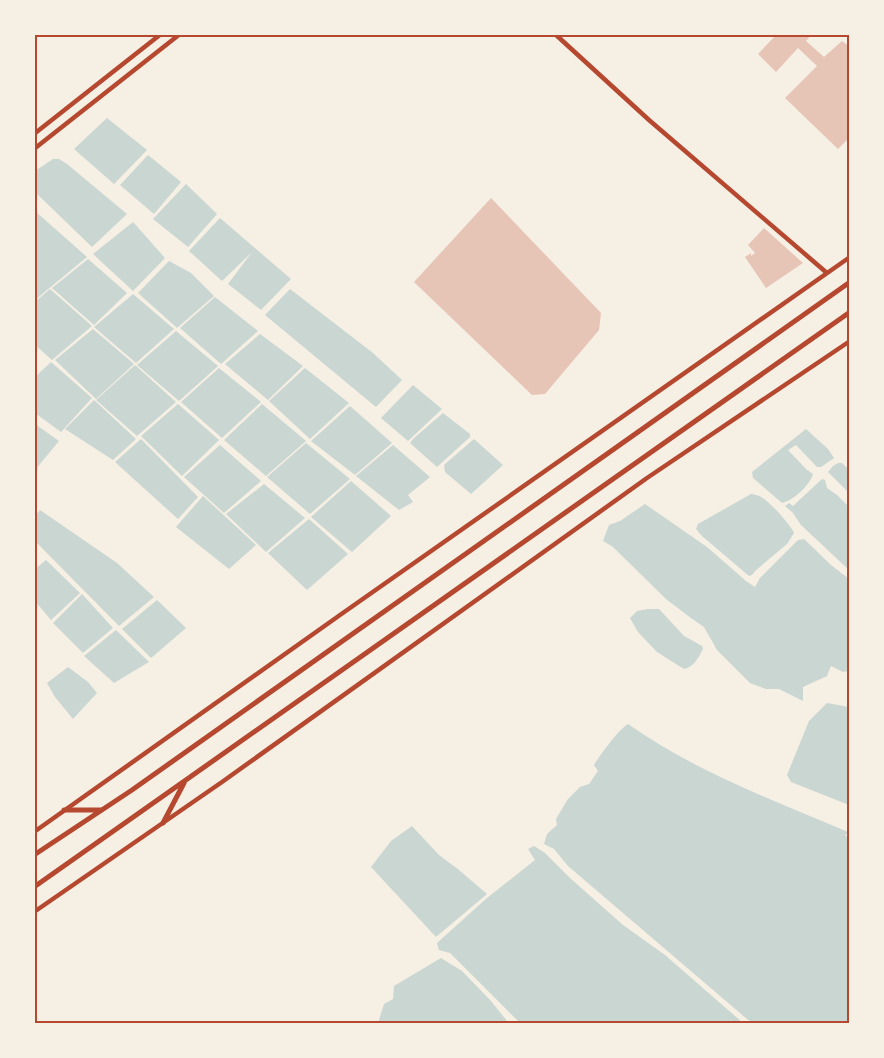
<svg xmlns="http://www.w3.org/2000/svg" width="884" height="1058" viewBox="0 0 884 1058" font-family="Georgia,serif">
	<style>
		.water { fill: #c9d6d2 }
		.building { fill: #e6c5b7 }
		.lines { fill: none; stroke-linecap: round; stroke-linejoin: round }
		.secondary { stroke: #b5482f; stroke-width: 4.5 }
		.trunk { stroke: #b5482f; stroke-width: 5 }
		.neatline { fill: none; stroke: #b5482f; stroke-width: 2 }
	</style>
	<rect width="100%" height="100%" fill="#f6efe4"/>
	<path class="water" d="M 107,118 L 147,150 L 114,184 L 74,149 Z
		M 148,155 L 181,182 L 154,214 L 120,185 Z
		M 53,159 L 59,159 L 67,164 L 127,214 L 92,247 L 35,192 L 35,171 Z
		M 186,184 L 217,214 L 188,247 L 153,219 Z
		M 35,211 L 87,257 L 35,300 Z
		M 220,218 L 291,279 L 261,310 L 228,284 L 252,252 L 222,281 L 189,251 Z
		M 133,222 L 165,258 L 133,291 L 93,254 Z
		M 88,259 L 127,293 L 94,325 L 52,288 Z
		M 169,261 L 191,273 L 214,296 L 177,328 L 138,293 Z
		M 50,289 L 92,326 L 52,360 L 34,344 L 35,302 Z
		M 290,289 L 373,353 L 402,380 L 376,407 L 265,315 Z
		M 133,294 L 174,329 L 136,363 L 94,327 Z
		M 215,297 L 258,331 L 221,364 L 180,328 Z
		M 93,329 L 134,364 L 96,399 L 55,360 Z
		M 176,331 L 218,366 L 179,401 L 137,365 Z
		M 260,334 L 303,366 L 268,400 L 225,364 Z
		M 51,362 L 92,398 L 61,432 L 35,413 L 35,377 Z
		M 135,365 L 176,402 L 137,436 L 96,400 Z
		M 219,368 L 261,402 L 222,438 L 181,402 Z
		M 305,368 L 349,403 L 310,439 L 269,401 Z
		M 413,385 L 442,409 L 408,441 L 381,418 Z
		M 94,400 L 136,439 L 113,460 L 65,429 Z
		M 178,404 L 219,440 L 182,476 L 141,436 Z
		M 262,404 L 306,441 L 266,476 L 224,440 Z
		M 350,406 L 392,443 L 355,475 L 311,441 Z
		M 443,413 L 470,434 L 470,437 L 437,467 L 410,443 L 414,438 Z
		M 35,424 L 59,441 L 35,470 Z
		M 806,429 L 828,449 L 834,458 L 821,467 L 817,467 L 796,445 L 788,450 L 806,469 L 813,474 C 809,486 794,500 782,503 L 753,478 L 752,472 Z
		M 141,439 L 198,497 L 178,519 L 115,462 Z
		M 474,439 L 503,465 L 471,494 L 445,472 L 444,465 Z
		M 306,443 L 350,479 L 310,514 L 267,477 Z
		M 220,445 L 261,481 L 224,513 L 184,477 Z
		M 393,445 L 430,477 L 408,495 L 413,502 L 399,510 L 356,476 Z
		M 838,463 L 842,463 L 849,470 L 849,493 L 828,472 L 833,466 Z
		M 822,479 L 825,480 L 827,488 L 837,495 L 849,507 L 849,570 L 801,525 L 793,513 L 785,506 L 789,503 L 793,506 Z
		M 351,481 L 391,516 L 352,552 L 311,517 Z
		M 264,484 L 305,518 L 266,552 L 226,514 Z
		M 751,494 C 753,494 760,496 761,497 C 769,501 791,525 794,533 L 787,544 L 755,571 L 752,575 L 749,576 L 702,536 L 696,529 L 698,524 Z
		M 203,496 L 256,545 L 229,569 L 176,527 Z
		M 645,504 L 707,547 L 746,581 L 755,587 L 760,578 L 798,540 L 804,539 L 831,565 L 849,579 L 849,671 L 843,672 L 831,666 L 827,676 L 803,687 L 803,701 L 779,689 L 766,689 L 750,683 L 717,650 L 704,627 L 691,618 L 666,599 L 613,547 L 603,541 L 609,525 L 620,521 Z
		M 40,510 L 117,563 L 154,597 L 119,626 L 35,541 L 35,516 Z
		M 309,519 L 348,554 L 307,590 L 268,553 Z
		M 46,560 L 80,593 L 51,620 L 35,601 L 35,569 Z
		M 82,594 L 113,628 L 83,653 L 53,623 Z
		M 157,600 L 186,628 L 151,658 L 122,629 Z
		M 648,609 L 659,609 L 684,636 L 702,646 L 703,649 C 698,658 695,666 684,669 L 657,652 L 638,632 L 630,618 L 637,611 Z
		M 116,630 L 149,662 L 114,683 L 84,656 Z
		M 68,667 L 88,682 L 97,693 L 73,719 L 55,697 L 47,683 Z
		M 827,703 L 849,707 L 849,805 L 791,782 L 787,775 L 809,721 Z
		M 628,724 C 694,771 773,800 848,832 L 845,836 L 850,836 L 849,1023 L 755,1024 L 747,1019 L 568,866 L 554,849 L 544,844 L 547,834 L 557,825 L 556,819 L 568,799 L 580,787 L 589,784 L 598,771 L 594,765 C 601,754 618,730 628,724 Z
		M 412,826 L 439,855 L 459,870 L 487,894 L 436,937 L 371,867 L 391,841 Z
		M 534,846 L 545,853 L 570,878 L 623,925 L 665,955 L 743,1023 L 520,1023 L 450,953 L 439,950 L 437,943 L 487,898 L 535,860 L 528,849 Z
		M 441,958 L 462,971 L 491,1001 L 507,1021 L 505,1023 L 378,1023 L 384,1004 L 393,999 L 394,986 Z"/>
	<path class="building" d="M 777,34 L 812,34 L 806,41 L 824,57 L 842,41 L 850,47 L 850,137 L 838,149 L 785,98 L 817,66 L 798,48 L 776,72 L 758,54 Z
		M 491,198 L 601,313 L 599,330 L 545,394 L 532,395 L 414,282 Z
		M 764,228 L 803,263 L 766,288 L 745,257 L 751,253 L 751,256 L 755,253 L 748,245 Z"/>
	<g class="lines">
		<path class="secondary" d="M 555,34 L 649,120 L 827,273
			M 34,134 L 161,34
			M 34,149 L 180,34
			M 34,832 L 340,615 L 850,257
			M 34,912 L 222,782 L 647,478 L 850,341"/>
		<path class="trunk" d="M 64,810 L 101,810
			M 163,823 L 184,783
			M 34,855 L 132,790 L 850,282
			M 34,887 L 850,312"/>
	</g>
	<rect width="884" height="1058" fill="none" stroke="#f6efe4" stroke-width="72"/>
	<rect x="36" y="36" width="812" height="986" class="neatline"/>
</svg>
